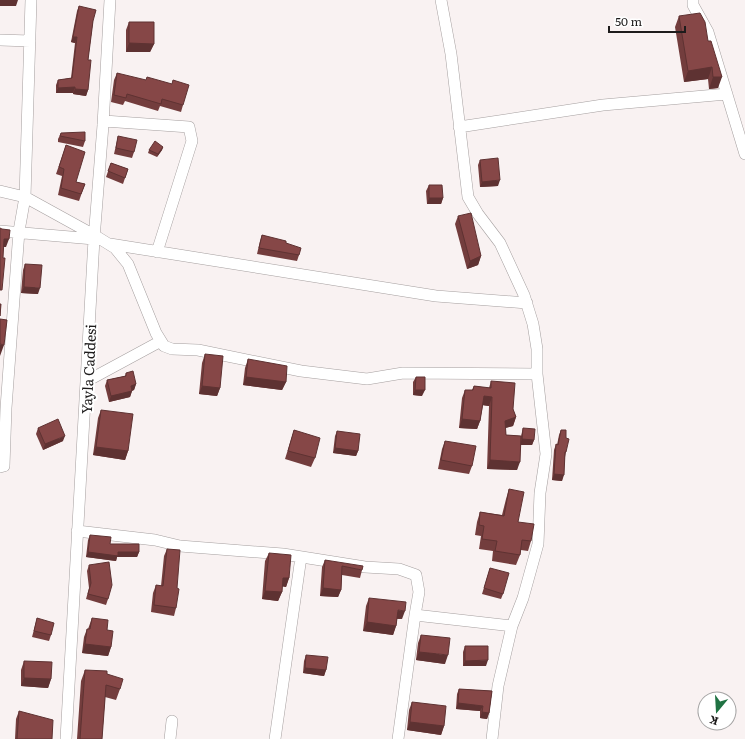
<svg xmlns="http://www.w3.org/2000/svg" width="745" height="739" viewBox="0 0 745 739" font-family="Literata,serif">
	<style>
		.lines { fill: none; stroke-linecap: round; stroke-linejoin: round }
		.minor-casing { stroke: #a59f9f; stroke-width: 12 }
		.minor { stroke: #fff; stroke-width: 11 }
		.wall { fill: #733d3d }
		.shaded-wall { fill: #5e3232 }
		.building { fill: #864747; stroke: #5e3232 }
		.labels { text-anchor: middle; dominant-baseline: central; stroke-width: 4; stroke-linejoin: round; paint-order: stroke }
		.street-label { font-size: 14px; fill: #1e1c1c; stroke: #fff }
	</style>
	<rect width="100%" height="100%" fill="#f9f2f2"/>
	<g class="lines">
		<defs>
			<path id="minor" d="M 441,0 L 451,54 L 468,197 L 478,214 L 500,243 L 524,295 L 533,324 L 537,349 L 537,374 L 546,454 L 540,493 L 538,544 L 523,598 L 512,626 L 498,686 L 492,739
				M 693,0 L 693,5 L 708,32 L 745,154
				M 0,40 L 30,41
				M 104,121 L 189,127 L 192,141 L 157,252
				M 459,127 L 603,105 L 727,94
				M 0,191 L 25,197 L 94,235 L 115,248 L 128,264 L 156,333 L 164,346 L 172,349 L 198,350 L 301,371 L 367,379 L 403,373 L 537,374
				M 0,231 L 94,239
				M 110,244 L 436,296 L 527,303
				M 87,381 L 161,341
				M 0,467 L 4,466 L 6,408 L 19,231 L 25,197 L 31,0
				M 77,531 L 155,540 L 180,546 L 283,554 L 365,567 L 399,569 L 416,575 L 419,592 L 415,615
				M 66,739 L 94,239 L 103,125 L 110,0
				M 170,739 L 172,721
				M 275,739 L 301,557
				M 398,739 L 415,615 L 512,626"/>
		</defs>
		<use href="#minor" class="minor-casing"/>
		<use href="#minor" class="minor"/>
	</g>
	<path class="wall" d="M 79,6 L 93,21 L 88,60 L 88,90 L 86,96 L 73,94 L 73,93 L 56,93 L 56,85 L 58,80 L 71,78 L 75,43 L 71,42 L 77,11 Z
		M 679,16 L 708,41 L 718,88 L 709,89 L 708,79 L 684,82 L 675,27 Z
		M 129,22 L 154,44 L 150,52 L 126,52 L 126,30 Z
		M 117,73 L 183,105 L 181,112 L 160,106 L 158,111 L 125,101 L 123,105 L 111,102 L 114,80 Z
		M 61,133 L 85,141 L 83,147 L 58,142 L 58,139 Z
		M 118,136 L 134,152 L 132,158 L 114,154 Z
		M 66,145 L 76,182 L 85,184 L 79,201 L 58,195 L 62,176 L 56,174 Z
		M 163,147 L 162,150 L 157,157 L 148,153 L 149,150 Z
		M 480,160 L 498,186 L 480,187 L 478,165 Z
		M 111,163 L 128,169 L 123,184 L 106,177 Z
		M 429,185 L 443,198 L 441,204 L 427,204 L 426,191 Z
		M 458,216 L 481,256 L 478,265 L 467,269 L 455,224 Z
		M 262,235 L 286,243 L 299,255 L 297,261 L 257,254 L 260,241 Z
		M 25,264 L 38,294 L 21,293 L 23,270 Z
		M 205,354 L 220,388 L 217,396 L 199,394 L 202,363 Z
		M 248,359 L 286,382 L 282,390 L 243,385 L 245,368 Z
		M 126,373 L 136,384 L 134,390 L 132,391 L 130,397 L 109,402 L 105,386 L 107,380 L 125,376 Z
		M 416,377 L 422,396 L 413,395 L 413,382 Z
		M 491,381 L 513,409 L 516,417 L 513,426 L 505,428 L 506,435 L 521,436 L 523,428 L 534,440 L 532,445 L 521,445 L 517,470 L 487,469 L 489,406 L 483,405 L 480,421 L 477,429 L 459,428 L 462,398 L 465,390 L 472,390 L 474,386 L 489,388 Z
		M 101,410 L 128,451 L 125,460 L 93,455 L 98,418 Z
		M 38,428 L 63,441 L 43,450 L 36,434 Z
		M 294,430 L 315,458 L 311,467 L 285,459 Z
		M 561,430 L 566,438 L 566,452 L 565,457 L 562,481 L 552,480 L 554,450 L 556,444 L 557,445 L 559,435 Z
		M 337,431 L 358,451 L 356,456 L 333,453 L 335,436 Z
		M 445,441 L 472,466 L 469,474 L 438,469 L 442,449 Z
		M 509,489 L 518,522 L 531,541 L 528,551 L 521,550 L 520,555 L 516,565 L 492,561 L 493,551 L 479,549 L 481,536 L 475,535 L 477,522 L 480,512 L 502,515 L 506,499 Z
		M 90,535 L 110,544 L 139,552 L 137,557 L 117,557 L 116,561 L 86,557 L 88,540 Z
		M 167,549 L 177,588 L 176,608 L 174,616 L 151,612 L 153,593 L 156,585 L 161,586 L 164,556 Z
		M 269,553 L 289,578 L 286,587 L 282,586 L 282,592 L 278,601 L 262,599 L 265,561 Z
		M 325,560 L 362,570 L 360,578 L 342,575 L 341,590 L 338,597 L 320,596 L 322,567 Z
		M 89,565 L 108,599 L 106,605 L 86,599 L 89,588 L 87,571 Z
		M 490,568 L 503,594 L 501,599 L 482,594 Z
		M 369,598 L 402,619 L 397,619 L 396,626 L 393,635 L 363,631 L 366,606 Z
		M 37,618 L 51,635 L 49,641 L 32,637 Z
		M 92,618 L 107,630 L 111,647 L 108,656 L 82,653 L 84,637 L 87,629 L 88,629 Z
		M 421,635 L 445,664 L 416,660 L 418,643 Z
		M 465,646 L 486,666 L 463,666 L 463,652 Z
		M 306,655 L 326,670 L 324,676 L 303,673 L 304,661 Z
		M 24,661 L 51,679 L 48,688 L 21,686 L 21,670 Z
		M 85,670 L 107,674 L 120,689 L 116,700 L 105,697 L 102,739 L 77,739 L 81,681 Z
		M 459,689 L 492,691 L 489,713 L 487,719 L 480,718 L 480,711 L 456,709 L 457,694 Z
		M 412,702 L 444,726 L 441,735 L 407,730 L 409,710 Z
		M 19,711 L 52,739 L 15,739 L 16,719 Z"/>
	<path class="shaded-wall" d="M 0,0 L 18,0 L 16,6 L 0,6 Z
		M 73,37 L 77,37 L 75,43 L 71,42 Z
		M 129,43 L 154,44 L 150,52 L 126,52 Z
		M 712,67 L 708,79 L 684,82 L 688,71 Z
		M 713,77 L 722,77 L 718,88 L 709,89 Z
		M 75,87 L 73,93 L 56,93 L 58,88 Z
		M 75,89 L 88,90 L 86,96 L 73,94 Z
		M 163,147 L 162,150 L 157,157 L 158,154 Z
		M 500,180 L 498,186 L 480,187 L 482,182 Z
		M 429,198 L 443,198 L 441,204 L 427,204 Z
		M 4,239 L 9,239 L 6,247 L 0,247 Z
		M 481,256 L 478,265 L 467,269 L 470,261 Z
		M 24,287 L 40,288 L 38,294 L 21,293 Z
		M 0,344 L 4,345 L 0,356 Z
		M 246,377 L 286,382 L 282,390 L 243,385 Z
		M 136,384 L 134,390 L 129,391 L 131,386 Z
		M 202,386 L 220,388 L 217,396 L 199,394 Z
		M 415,390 L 425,390 L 422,396 L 413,395 Z
		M 132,391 L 130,397 L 109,402 L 111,396 Z
		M 484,396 L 492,397 L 489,406 L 481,405 Z
		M 516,417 L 513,426 L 502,429 L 505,421 Z
		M 462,419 L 480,421 L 477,429 L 459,428 Z
		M 65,436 L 63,441 L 43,450 L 45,444 Z
		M 522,439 L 534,440 L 532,445 L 520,445 Z
		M 96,447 L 128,451 L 125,460 L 93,455 Z
		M 335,448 L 358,451 L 356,456 L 333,453 Z
		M 490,460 L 520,462 L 517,470 L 487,469 Z
		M 554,474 L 564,475 L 562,481 L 552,480 Z
		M 88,552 L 139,552 L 137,557 L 117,557 L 116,561 L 86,557 Z
		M 283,578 L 289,578 L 286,587 L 280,586 Z
		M 323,588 L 341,590 L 338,597 L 320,596 Z
		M 265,591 L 282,592 L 278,601 L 262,599 Z
		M 398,610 L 405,611 L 402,619 L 395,618 Z
		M 367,622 L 396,626 L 393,635 L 363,631 Z
		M 85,644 L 111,647 L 108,656 L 82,653 Z
		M 419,652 L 448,655 L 445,664 L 416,660 Z
		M 488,660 L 486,666 L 463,666 L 465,661 Z
		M 305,668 L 326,670 L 324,676 L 303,673 Z
		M 24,678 L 51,679 L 48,688 L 21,686 Z
		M 458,703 L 483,706 L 480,711 L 456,709 Z
		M 482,712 L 489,713 L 487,719 L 480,718 Z
		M 410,722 L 444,726 L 441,735 L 407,730 Z"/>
	<path class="building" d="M 79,6 L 96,10 L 93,21 L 88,60 L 91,60 L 88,90 L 75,89 L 75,87 L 58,88 L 58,80 L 72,78 L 77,37 L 73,37 Z
		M 700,13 L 705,22 L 708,41 L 711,41 L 722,77 L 713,77 L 712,67 L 688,71 L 679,16 Z
		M 129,22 L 154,22 L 154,44 L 129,43 Z
		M 117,73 L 146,80 L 147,77 L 172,84 L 173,80 L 189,85 L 183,105 L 162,99 L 161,104 L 127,94 L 126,98 L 114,95 Z
		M 85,132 L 85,141 L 60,136 L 61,133 Z
		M 118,136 L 137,140 L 134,152 L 116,148 Z
		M 155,141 L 163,147 L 158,154 L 149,150 Z
		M 66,145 L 85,152 L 76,182 L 85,184 L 81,194 L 61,188 L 64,169 L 59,167 Z
		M 498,158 L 500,180 L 482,182 L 480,160 Z
		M 111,163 L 128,169 L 125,178 L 108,171 Z
		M 429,185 L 442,185 L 443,198 L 429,198 Z
		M 471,213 L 481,256 L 470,261 L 458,216 Z
		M 0,228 L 2,229 L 10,230 L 9,239 L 4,239 L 3,258 L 5,258 L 2,290 L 0,290 Z
		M 262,235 L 286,241 L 286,243 L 301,248 L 299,255 L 259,248 Z
		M 25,264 L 42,265 L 40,288 L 24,287 Z
		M 0,304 L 1,304 L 0,316 Z
		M 0,319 L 7,320 L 4,345 L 0,344 Z
		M 205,354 L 223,356 L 220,388 L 202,386 Z
		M 248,359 L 287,366 L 286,382 L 246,377 Z
		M 133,371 L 136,384 L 131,386 L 132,391 L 111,396 L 107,380 L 126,376 L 126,373 Z
		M 416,377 L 425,377 L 425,390 L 415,390 Z
		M 491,381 L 515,383 L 513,409 L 516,417 L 505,421 L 506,435 L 521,436 L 520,462 L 490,460 L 492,397 L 484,396 L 480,421 L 462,419 L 465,390 L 473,390 L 474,386 L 491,388 Z
		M 101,410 L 133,414 L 128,451 L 96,447 Z
		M 58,419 L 65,436 L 45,444 L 38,428 Z
		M 523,428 L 535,429 L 534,440 L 522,439 Z
		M 294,430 L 320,438 L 315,458 L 288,451 Z
		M 561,430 L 566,430 L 566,438 L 569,439 L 566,452 L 565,452 L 564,475 L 554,474 L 556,444 L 558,445 Z
		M 337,431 L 360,434 L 358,451 L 335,448 Z
		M 445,441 L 476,446 L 472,466 L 441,460 Z
		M 509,489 L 524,492 L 518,522 L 534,524 L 531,541 L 522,540 L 520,555 L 495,551 L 497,541 L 482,539 L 484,526 L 479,525 L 480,512 L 504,516 Z
		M 90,535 L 111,537 L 110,544 L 139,544 L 139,552 L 118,552 L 118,556 L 88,552 Z
		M 167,549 L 180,550 L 177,588 L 179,589 L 176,608 L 154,605 L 156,585 L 163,586 Z
		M 269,553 L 291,555 L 289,578 L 283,578 L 282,592 L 265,591 Z
		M 325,560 L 363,566 L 362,570 L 342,566 L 341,590 L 323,588 Z
		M 109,562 L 112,585 L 108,599 L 88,594 L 91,583 L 89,565 Z
		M 490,568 L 509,573 L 503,594 L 484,588 Z
		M 369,598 L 406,602 L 405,611 L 398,610 L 396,626 L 367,622 Z
		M 37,618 L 54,623 L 51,635 L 34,631 Z
		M 92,618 L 108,620 L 107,630 L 113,631 L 111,647 L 85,644 L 87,629 L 90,629 Z
		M 421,635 L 450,638 L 448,655 L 419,652 Z
		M 465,646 L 488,646 L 488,660 L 465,661 Z
		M 306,655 L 328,657 L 326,670 L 305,668 Z
		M 24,661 L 52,662 L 51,679 L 24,678 Z
		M 85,670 L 107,671 L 107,674 L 123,679 L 120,689 L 106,685 L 102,739 L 80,739 Z
		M 459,689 L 492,691 L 489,713 L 482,712 L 483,706 L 458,703 Z
		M 412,702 L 446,706 L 444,726 L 410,722 Z
		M 19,711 L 53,720 L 52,739 L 17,739 Z"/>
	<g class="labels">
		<g class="street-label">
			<text transform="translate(88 369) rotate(-87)">Yayla Caddesi</text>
		</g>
	</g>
	<g transform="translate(717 711) rotate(198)"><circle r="19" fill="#ffffff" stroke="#a5a4a4"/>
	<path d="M0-3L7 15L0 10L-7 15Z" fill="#207243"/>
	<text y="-6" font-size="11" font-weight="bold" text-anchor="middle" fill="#1e1c1c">K</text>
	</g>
	<path d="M609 26v6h76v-6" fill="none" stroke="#1e1c1c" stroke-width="2"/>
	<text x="615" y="26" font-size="12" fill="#1e1c1c" stroke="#ffffff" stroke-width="3" paint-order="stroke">50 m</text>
</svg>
